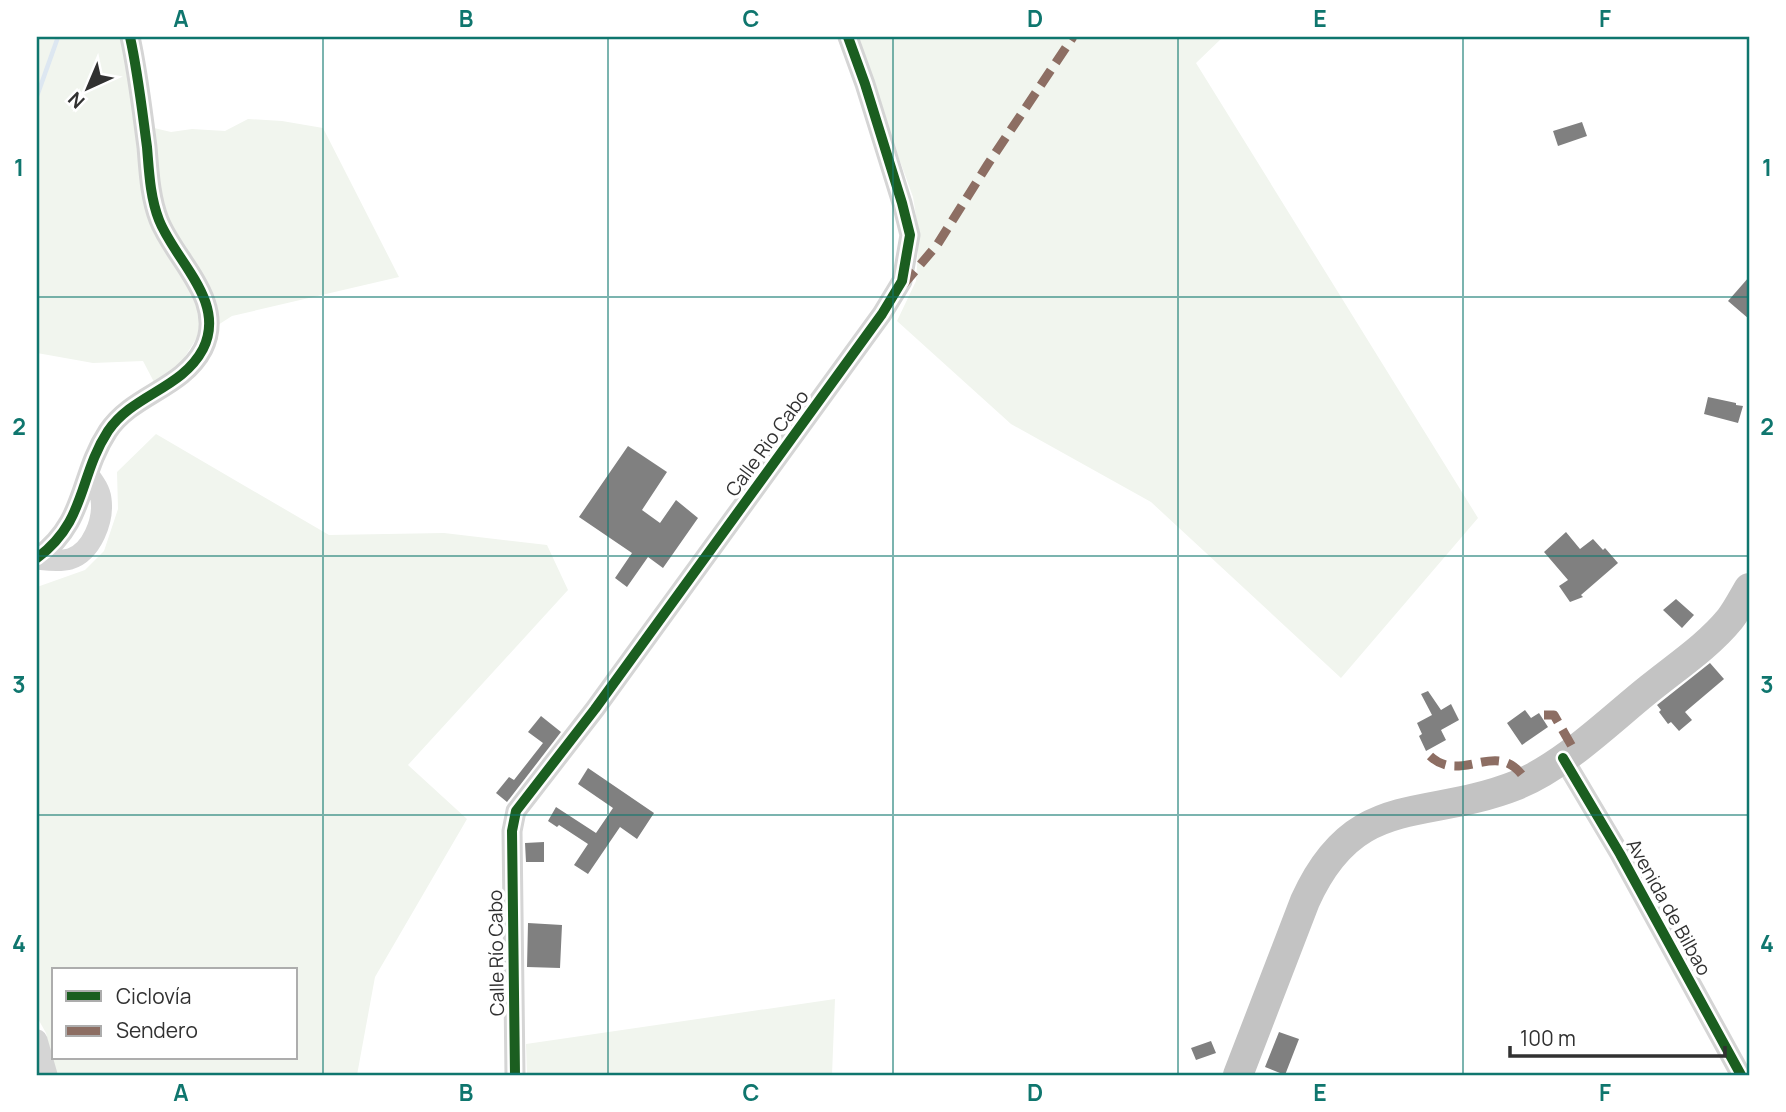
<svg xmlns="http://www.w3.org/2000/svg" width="1786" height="1112" viewBox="0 0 1786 1112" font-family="Manrope,sans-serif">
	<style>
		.green { fill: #f1f5ee; fill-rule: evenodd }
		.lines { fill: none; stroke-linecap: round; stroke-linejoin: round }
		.stream { stroke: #dde7f1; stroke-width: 4.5 }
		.building { fill: #808080 }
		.minor { stroke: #d5d5d5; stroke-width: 21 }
		.highway { stroke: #c3c3c3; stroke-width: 30 }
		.quiet { stroke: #8d6e63; stroke-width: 9; stroke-dasharray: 18 9; stroke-linecap: butt }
		.cycleway-casing { stroke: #fff; stroke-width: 15 }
		.cycleway { stroke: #1b5e20; stroke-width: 10 }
		.grid { fill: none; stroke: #0f766e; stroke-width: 2; stroke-opacity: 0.55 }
		.labels { text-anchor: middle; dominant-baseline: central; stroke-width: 7; stroke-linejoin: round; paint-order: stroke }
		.street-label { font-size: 19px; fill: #313131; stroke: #fff }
		.neatline { fill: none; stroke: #0f766e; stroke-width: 2.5 }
		.grid-label { font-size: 23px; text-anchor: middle; font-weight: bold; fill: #0f766e }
	</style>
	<rect width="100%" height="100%" fill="#fff"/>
	<path class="green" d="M 37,37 L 119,37 L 131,70 L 137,124 L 171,132 L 192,129 L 225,131 L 248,119 L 282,121 L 323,128 L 399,277 L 232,316 L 196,339 L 176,371 L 154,382 L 143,361 L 93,363 L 37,353 Z
		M 855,37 L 1223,37 L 1196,63 L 1478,518 L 1341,678 L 1151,502 L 1011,424 L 897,321 L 916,281 L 919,235 L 913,197 Z
		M 156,434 L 329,535 L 444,533 L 547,545 L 568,590 L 408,765 L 467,819 L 375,977 L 357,1075 L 56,1075 L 46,1033 L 37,1017 L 37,587 L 85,570 L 104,551 L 118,509 L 117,472 ZM 54,970 L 296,970 L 296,1058 L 54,1058 Z
		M 835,999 L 832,1075 L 527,1075 L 526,1044 Z"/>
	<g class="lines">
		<path class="stream" d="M 37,96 L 58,37"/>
	</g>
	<path class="building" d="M 1582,122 L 1587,136 L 1558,146 L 1553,131 Z
		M 1749,277 L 1749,319 L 1728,301 Z
		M 1708,397 L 1736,403 L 1736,405 L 1743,406 L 1738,423 L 1704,414 Z
		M 628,446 L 667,472 L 642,510 L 660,523 L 676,500 L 698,518 L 663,568 L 648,557 L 627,587 L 615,578 L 632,553 L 579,517 Z
		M 1566,532 L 1580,549 L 1593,539 L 1603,550 L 1605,548 L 1618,563 L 1581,595 L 1583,597 L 1570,602 L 1559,586 L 1568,580 L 1544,552 Z
		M 1676,599 L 1694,615 L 1682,628 L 1663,610 Z
		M 1710,663 L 1724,679 L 1685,712 L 1692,720 L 1679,731 L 1671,722 L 1668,724 L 1659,712 L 1661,710 L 1657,705 Z
		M 1428,691 L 1441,710 L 1451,704 L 1459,720 L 1441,730 L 1446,740 L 1426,751 L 1419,736 L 1422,734 L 1417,723 L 1432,715 L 1421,694 Z
		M 1525,710 L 1531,718 L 1539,713 L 1548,727 L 1522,745 L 1507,723 Z
		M 541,716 L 561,732 L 507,802 L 496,793 L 509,777 L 514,780 L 543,743 L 528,732 Z
		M 588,768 L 654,813 L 637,839 L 620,827 L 588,874 L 574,865 L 588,844 L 559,825 L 557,827 L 548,821 L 556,807 L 596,833 L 613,808 L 578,784 Z
		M 544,842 L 544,862 L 526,862 L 525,843 Z
		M 528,923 L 562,925 L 560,968 L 527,967 Z
		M 1279,1032 L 1299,1039 L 1285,1075 L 1265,1067 Z
		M 1211,1041 L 1216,1053 L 1196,1060 L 1191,1048 Z"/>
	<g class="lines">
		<path class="minor" d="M 37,558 C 87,521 78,477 108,431 C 133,394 182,389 203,349 C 227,301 175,261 159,220 C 150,197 149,171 147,147 C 142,110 138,73 130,37
			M 37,559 C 47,560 59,562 70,559 C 92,552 104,520 101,499 C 100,490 94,482 89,475
			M 1563,758 L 1620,854 L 1741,1075
			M 37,1040 L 47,1075
			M 515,1075 L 512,831 L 516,811 L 595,709 L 882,314 L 902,281 L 910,235 L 902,203 L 865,84 L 848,37"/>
		<path class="highway" d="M 1238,1075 L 1305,901 C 1355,790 1424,822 1517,785 C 1564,766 1609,721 1649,689 C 1676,667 1708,646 1730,619 C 1737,610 1743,598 1749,588"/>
		<path class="quiet" d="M 903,285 L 937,245 L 988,164 L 1073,37
			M 1544,715 L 1554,715 L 1574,750
			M 1430,756 C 1462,786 1499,735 1526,781"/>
		<defs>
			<path id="cycleway" d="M 37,558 C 87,521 78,477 108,431 C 133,394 182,389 203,349 C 227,301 175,261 159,220 C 150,197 149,171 147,147 C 142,110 138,73 130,37
				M 1563,758 L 1620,854 L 1741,1075
				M 515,1075 L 512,831 L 516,811 L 595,709 L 882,314 L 902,281 L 910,235 L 902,203 L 865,84 L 848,37"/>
		</defs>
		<use href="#cycleway" class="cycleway-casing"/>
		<use href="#cycleway" class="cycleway"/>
	</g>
	<path class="grid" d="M 323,37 L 323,1075M 608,37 L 608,1075M 893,37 L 893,1075M 1178,37 L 1178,1075M 1463,37 L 1463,1075M 37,297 L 1749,297M 37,556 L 1749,556M 37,815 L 1749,815"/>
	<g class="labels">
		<g class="street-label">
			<text transform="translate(767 443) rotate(-54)">Calle Rio Cabo</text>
			<text transform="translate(1669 907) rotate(61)">Avenida de Bilbao</text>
			<text transform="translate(496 953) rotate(-91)">Calle Río Cabo</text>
		</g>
	</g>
	<rect width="1786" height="1112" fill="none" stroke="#ffffff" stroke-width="77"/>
	<rect x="52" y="968" width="245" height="91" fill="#ffffff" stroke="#adadad" stroke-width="2"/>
	<rect x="66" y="991" width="35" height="10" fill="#1b5e20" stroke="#adadad" stroke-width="2"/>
	<text x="116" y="1004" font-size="21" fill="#313131">Ciclovía</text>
	<rect x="66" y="1026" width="35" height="10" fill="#8d6e63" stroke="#adadad" stroke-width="2"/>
	<text x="116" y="1038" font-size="21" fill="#313131">Sendero</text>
	<g transform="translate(88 88) rotate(224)" stroke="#ffffff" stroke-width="5" paint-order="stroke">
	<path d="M0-5L12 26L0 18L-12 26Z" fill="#313131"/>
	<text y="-10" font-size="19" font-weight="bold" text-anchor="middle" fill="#313131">N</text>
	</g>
	<path d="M1510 1046v10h215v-10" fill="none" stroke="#313131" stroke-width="3.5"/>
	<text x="1520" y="1046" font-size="21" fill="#313131" stroke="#ffffff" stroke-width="5" paint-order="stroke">100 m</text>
	<rect x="38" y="38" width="1710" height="1036" class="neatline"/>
	<g class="grid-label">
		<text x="181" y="27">A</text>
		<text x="466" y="27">B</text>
		<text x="751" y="27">C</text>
		<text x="1035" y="27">D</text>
		<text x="1320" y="27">E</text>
		<text x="1605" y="27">F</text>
		<text x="19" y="176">1</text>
		<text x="1767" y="176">1</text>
		<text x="19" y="435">2</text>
		<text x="1767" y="435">2</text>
		<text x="19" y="693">3</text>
		<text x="1767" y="693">3</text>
		<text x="19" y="952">4</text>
		<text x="1767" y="952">4</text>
		<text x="181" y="1101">A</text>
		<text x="466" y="1101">B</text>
		<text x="751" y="1101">C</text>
		<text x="1035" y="1101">D</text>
		<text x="1320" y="1101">E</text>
		<text x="1605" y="1101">F</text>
	</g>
</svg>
